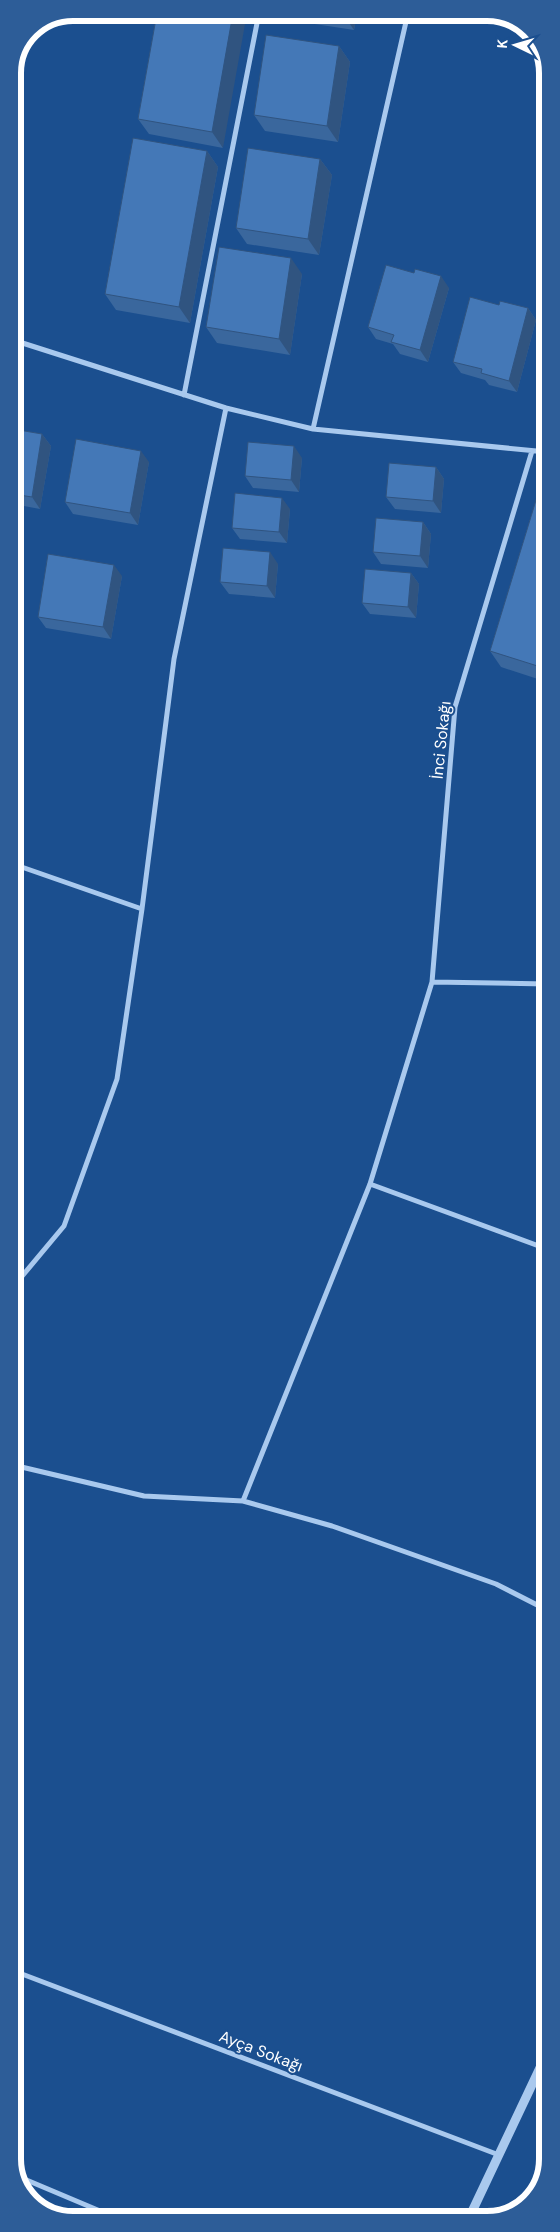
<svg xmlns="http://www.w3.org/2000/svg" width="560" height="2232" viewBox="0 0 560 2232" font-family="'DM Sans',sans-serif">
	<style>
		.lines { fill: none; stroke-linecap: round; stroke-linejoin: round }
		.minor { stroke: #a9c9ee; stroke-width: 5 }
		.tertiary { stroke: #a9c9ee; stroke-width: 9 }
		.wall { fill: #3a679d }
		.shaded-wall { fill: #305480 }
		.building { fill: #4478b7; stroke: #305480 }
		.labels { text-anchor: middle; dominant-baseline: central; stroke-width: 4; stroke-linejoin: round; paint-order: stroke }
		.street-label { font-size: 16px; fill: #fff; stroke: #1b4f8f }
		.rim { fill: none; stroke: #fff; stroke-width: 6 }
	</style>
	<rect width="100%" height="100%" fill="#1b4f8f"/>
	<g class="lines">
		<path class="minor" d="M 13,340 L 226,408 L 313,429 L 547,452
			M 184,395 L 259,13
			M 313,429 L 408,13
			M 13,864 L 142,909
			M 432,982 L 547,984
			M 370,1184 L 547,1249
			M 13,1287 L 64,1226 L 117,1079 L 142,909 L 174,659 L 226,408
			M 13,1465 L 144,1496 L 243,1501 L 332,1526 L 496,1584 L 547,1610
			M 243,1501 L 370,1184 L 432,982 L 455,707 L 532,451
			M 14,1971 L 499,2155
			M 17,2176 L 119,2219"/>
		<path class="tertiary" d="M 469,2218 L 547,2053"/>
	</g>
	<path class="wall" d="M 157,13 L 223,148 L 149,134 L 138,119 Z
		M 277,13 L 357,13 L 354,30 L 282,19 Z
		M 339,46 L 350,62 L 338,142 L 265,131 L 254,115 Z
		M 207,151 L 218,167 L 190,323 L 116,310 L 105,294 Z
		M 320,159 L 332,175 L 319,255 L 247,244 L 236,228 Z
		M 302,274 L 290,355 L 217,343 L 206,327 Z
		M 449,288 L 428,362 L 400,354 L 393,344 L 376,339 L 368,327 Z
		M 499,305 L 528,308 L 536,320 L 517,392 L 489,385 L 485,380 L 461,373 L 453,362 Z
		M 13,429 L 42,434 L 51,446 L 40,509 L 13,504 Z
		M 302,458 L 299,492 L 253,488 L 245,476 Z
		M 149,462 L 138,525 L 73,514 L 65,502 Z
		M 547,464 L 547,682 L 501,667 L 490,651 Z
		M 436,467 L 444,479 L 441,513 L 395,509 L 386,497 Z
		M 290,509 L 287,543 L 240,539 L 232,528 Z
		M 423,522 L 431,534 L 428,568 L 381,564 L 373,552 Z
		M 278,564 L 275,598 L 229,594 L 220,582 Z
		M 411,573 L 419,584 L 416,618 L 370,614 L 362,603 Z
		M 122,576 L 111,639 L 46,628 L 38,617 Z"/>
	<path class="shaded-wall" d="M 233,13 L 247,13 L 223,148 L 212,132 Z
		M 343,13 L 357,13 L 354,30 L 343,14 Z
		M 339,46 L 350,62 L 338,142 L 327,126 Z
		M 207,151 L 218,167 L 190,323 L 179,307 Z
		M 320,159 L 332,175 L 319,255 L 308,239 Z
		M 291,258 L 302,274 L 290,355 L 279,339 Z
		M 441,276 L 449,288 L 428,362 L 420,350 Z
		M 528,308 L 536,320 L 517,392 L 509,381 Z
		M 42,434 L 51,446 L 40,509 L 32,497 Z
		M 294,446 L 302,458 L 299,492 L 291,480 Z
		M 141,451 L 149,462 L 138,525 L 130,513 Z
		M 436,467 L 444,479 L 441,513 L 433,501 Z
		M 282,498 L 290,509 L 287,543 L 279,532 Z
		M 423,522 L 431,534 L 428,568 L 420,556 Z
		M 15,547 L 23,559 L 13,621 L 13,562 Z
		M 270,552 L 278,564 L 275,598 L 267,586 Z
		M 114,565 L 122,576 L 111,639 L 103,627 Z
		M 411,573 L 419,584 L 416,618 L 408,607 Z"/>
	<path class="building" d="M 157,13 L 233,13 L 212,132 L 138,119 Z
		M 266,35 L 339,46 L 327,126 L 254,115 Z
		M 133,138 L 207,151 L 179,307 L 105,294 Z
		M 248,148 L 320,159 L 308,239 L 236,228 Z
		M 219,247 L 291,258 L 279,339 L 206,327 Z
		M 386,265 L 414,273 L 415,269 L 441,276 L 420,350 L 391,342 L 394,335 L 368,327 Z
		M 470,297 L 499,305 L 500,301 L 528,308 L 509,381 L 481,373 L 482,369 L 453,362 Z
		M 13,429 L 42,434 L 32,497 L 13,494 Z
		M 76,439 L 141,451 L 130,513 L 65,502 Z
		M 248,442 L 294,446 L 291,480 L 245,476 Z
		M 389,463 L 436,467 L 433,501 L 386,497 Z
		M 547,464 L 547,669 L 490,651 Z
		M 235,493 L 282,498 L 279,532 L 232,528 Z
		M 376,518 L 423,522 L 420,556 L 373,552 Z
		M 13,547 L 15,547 L 13,562 Z
		M 223,548 L 270,552 L 267,586 L 220,582 Z
		M 48,554 L 114,565 L 103,627 L 38,617 Z
		M 365,569 L 411,573 L 408,607 L 362,603 Z"/>
	<g class="labels">
		<g class="street-label">
			<text transform="translate(441 740) rotate(-84)">İnci Sokağı</text>
			<text transform="translate(261 2051) rotate(21)">Ayça Sokağı</text>
		</g>
	</g>
	<path d="M0 0H560V2232H0ZM73 21H487A52 52 0 0 1 539 73V2159A52 52 0 0 1 487 2211H73A52 52 0 0 1 21 2159V73A52 52 0 0 1 73 21Z" fill="#2d5d98" fill-rule="evenodd"/>
	<path class="rim" d="M73 21H487A52 52 0 0 1 539 73V2159A52 52 0 0 1 487 2211H73A52 52 0 0 1 21 2159V73A52 52 0 0 1 73 21Z"/>
	<g transform="translate(515 45) rotate(275)" stroke="#1b4f8f" stroke-width="4" paint-order="stroke">
	<path d="M0-4L9 19L0 12L-9 19Z" fill="#ffffff"/>
	<text y="-8" font-size="14" font-weight="bold" text-anchor="middle" fill="#ffffff">K</text>
	</g>
</svg>
